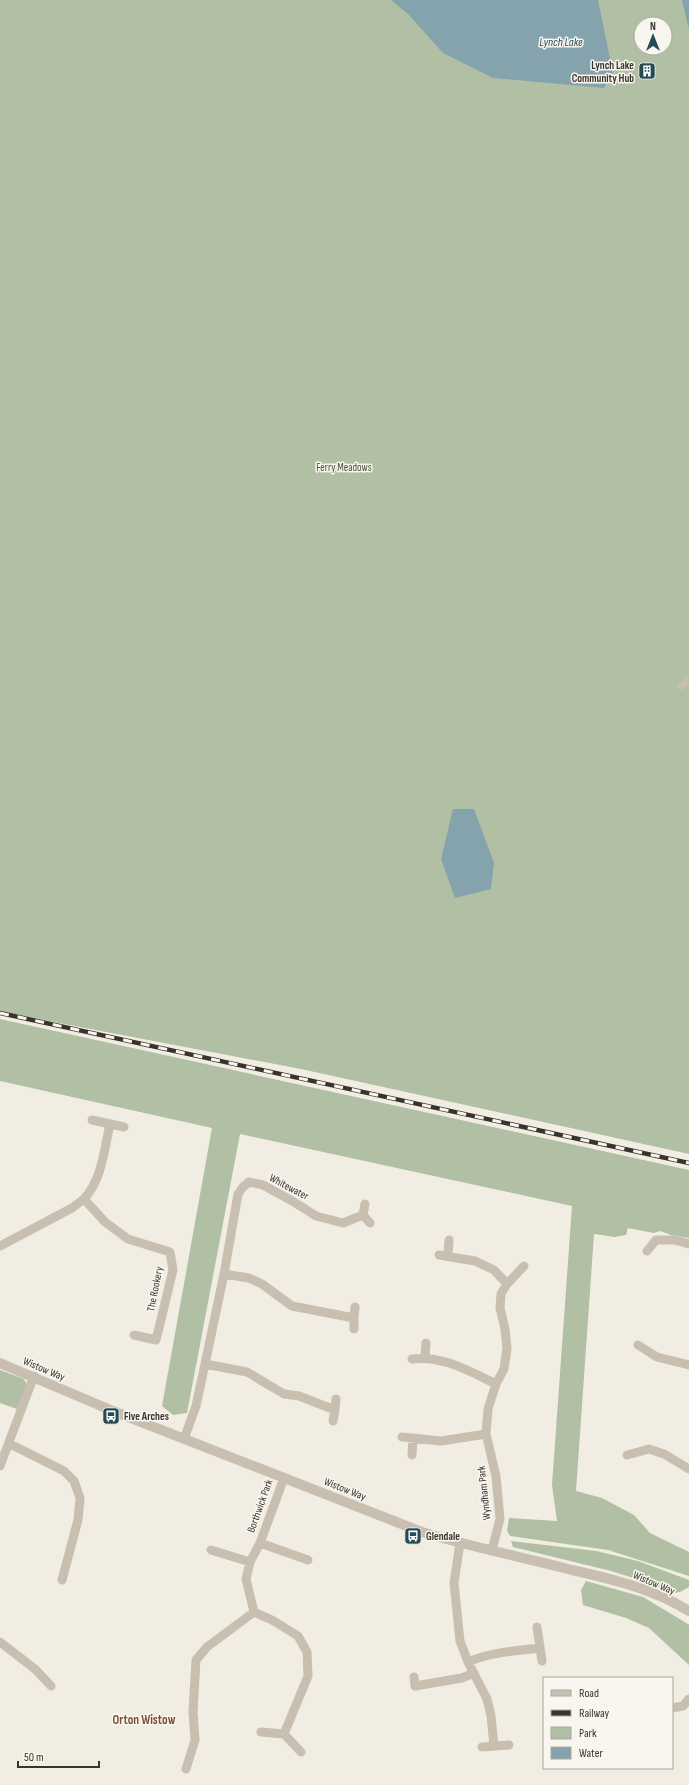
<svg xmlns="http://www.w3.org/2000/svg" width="689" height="1785" viewBox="0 0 689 1785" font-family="'Sofia Sans Condensed',sans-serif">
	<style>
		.green { fill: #b1bfa4; fill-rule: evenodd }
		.water { fill: #85a3ac }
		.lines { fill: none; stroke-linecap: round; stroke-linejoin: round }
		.pedestrian { stroke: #c9bfb0; stroke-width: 7 }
		.minor { stroke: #c9bfb0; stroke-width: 9 }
		.tertiary { stroke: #c9bfb0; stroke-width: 10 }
		.rail-casing { stroke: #39332d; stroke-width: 4.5 }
		.rail { stroke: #f9f6ef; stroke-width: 3; stroke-dasharray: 9; stroke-linecap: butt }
		.labels { text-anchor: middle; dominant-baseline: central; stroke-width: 3; stroke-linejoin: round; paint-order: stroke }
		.poi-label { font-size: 11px; font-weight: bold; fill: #39332d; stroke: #f9f6ef; text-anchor: start }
		.park-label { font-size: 11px; fill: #425433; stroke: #f9f6ef }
		.street-label { font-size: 11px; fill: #39332d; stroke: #f9f6ef }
		.water-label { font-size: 12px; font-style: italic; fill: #264b56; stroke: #f9f6ef }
		.quarter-label { font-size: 13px; font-weight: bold; fill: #7f502f; stroke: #f9f6ef }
	</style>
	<rect width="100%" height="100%" fill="#f1ede3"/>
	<path class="green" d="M 0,0 L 689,0 L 689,1154 L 301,1069 L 38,1019 L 0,1011 ZM 641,24 L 665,24 L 665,48 L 641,48 Z
		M 0,1019 L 689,1170 L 689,1238 L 671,1235 L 660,1231 L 654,1233 L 628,1228 L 626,1235 L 615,1237 L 594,1234 L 576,1491 L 602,1498 L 634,1515 L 650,1533 L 689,1552 L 689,1576 L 608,1550 L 510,1536 L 507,1531 L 509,1518 L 557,1521 L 552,1485 L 572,1206 L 240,1134 L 187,1413 L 173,1415 L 162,1406 L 212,1128 L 0,1081 Z
		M 0,1370 L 24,1379 L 27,1385 L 17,1409 L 0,1403 Z
		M 511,1541 L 596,1551 L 638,1561 L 689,1580 L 689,1587 L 680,1592 L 673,1593 L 643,1581 L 611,1571 L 513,1547 Z
		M 586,1581 L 643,1597 L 688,1624 L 689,1625 L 689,1665 L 649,1628 L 626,1618 L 583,1605 L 581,1590 Z"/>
	<path class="water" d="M 391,0 L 598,0 L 613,73 L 604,88 L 493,78 L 443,53 L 408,14 Z
		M 682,0 L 689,0 L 689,27 L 688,26 Z
		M 453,809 L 474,809 L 494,863 L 491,889 L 455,898 L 441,859 Z"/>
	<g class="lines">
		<path class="pedestrian" d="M 681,686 L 689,680"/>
		<path class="minor" d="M 92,1120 L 124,1127
			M 84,1199 C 102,1179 104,1151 110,1124
			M 363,1215 L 370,1223
			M 0,1246 L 72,1208 L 84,1199 L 105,1222 L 128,1239 L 170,1252 L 173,1270 L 156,1340 L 134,1335
			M 647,1251 L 656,1240 L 675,1240 L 689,1244
			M 439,1255 L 475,1261 L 494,1270 L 507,1284
			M 448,1256 L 449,1240
			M 224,1274 L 249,1278 L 262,1284 L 292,1306 L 354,1318 L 354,1329
			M 354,1318 L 355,1307
			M 638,1345 L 657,1357 L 689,1365
			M 425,1357 L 426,1343
			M 412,1359 C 442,1355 469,1371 496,1384
			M 205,1364 L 247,1372 L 284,1394 L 299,1396 L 335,1410 L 333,1421
			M 335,1410 L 336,1399
			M 402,1437 L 441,1441 L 486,1434
			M 184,1439 L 196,1406 L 205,1364 L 224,1274 L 238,1194 L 243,1187 L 249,1182 L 263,1185 L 294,1202 L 316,1216 L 343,1223 L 363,1215 L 365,1204
			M 10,1444 L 64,1471 L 74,1481 L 80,1498 L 78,1520 L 62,1580
			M 412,1455 L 413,1439
			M 627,1455 L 649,1449 L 664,1454 L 689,1469
			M 0,1466 L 34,1376
			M 284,1478 L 260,1543 L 250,1562 L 246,1579 L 254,1612 L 272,1620 L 298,1636 L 307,1652 L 308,1676 L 284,1734
			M 260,1543 L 308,1560
			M 460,1543 L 454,1583 L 460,1641 L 468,1662 L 487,1699 L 491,1716 L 494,1746
			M 211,1550 L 250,1562
			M 492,1550 L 500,1519 L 496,1476 L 486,1434 L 488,1409 L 496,1384 L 504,1369 L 507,1348 L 505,1329 L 500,1308 L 501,1294 L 507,1284 L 524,1266
			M 537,1627 L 542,1661
			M 0,1642 L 35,1669 L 51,1686
			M 468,1662 C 490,1652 516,1651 540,1648
			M 414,1677 L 415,1686 L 462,1678 L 474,1673
			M 672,1708 L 683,1706 L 689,1699
			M 261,1732 L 284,1734 L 301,1752
			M 482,1747 L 509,1745
			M 186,1769 L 195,1740 L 193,1712 L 196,1660 L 207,1647 L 254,1612"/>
		<path class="tertiary" d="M 0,1363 L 113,1411 L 422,1532 C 471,1547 522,1557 572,1570 C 612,1579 654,1589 689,1611"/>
		<defs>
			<path id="rail" d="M 0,1013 L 689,1163"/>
		</defs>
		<use href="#rail" class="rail-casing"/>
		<use href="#rail" class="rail"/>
	</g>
	<defs>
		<symbol id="building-square" viewBox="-11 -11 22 22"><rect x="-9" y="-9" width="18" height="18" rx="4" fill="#264b56" stroke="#f9f6ef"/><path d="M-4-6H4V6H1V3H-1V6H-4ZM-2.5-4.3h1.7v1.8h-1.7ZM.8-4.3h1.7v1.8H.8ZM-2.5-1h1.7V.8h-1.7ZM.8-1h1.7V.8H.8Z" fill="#fff"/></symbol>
		<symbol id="bus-square" viewBox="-11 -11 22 22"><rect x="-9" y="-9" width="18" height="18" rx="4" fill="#264b56" stroke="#f9f6ef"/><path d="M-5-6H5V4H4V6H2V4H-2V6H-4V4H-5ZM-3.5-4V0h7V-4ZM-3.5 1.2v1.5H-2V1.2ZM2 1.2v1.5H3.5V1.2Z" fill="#fff"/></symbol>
	</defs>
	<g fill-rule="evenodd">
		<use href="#building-square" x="637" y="61" width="20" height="20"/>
		<use href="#bus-square" x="101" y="1406" width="20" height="20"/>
		<use href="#bus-square" x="403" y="1526" width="20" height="20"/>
	</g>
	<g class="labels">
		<g class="poi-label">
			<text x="634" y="65" text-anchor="end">Lynch Lake<tspan x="634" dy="13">Community Hub</tspan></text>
			<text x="124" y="1416">Five Arches</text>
			<text x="426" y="1536">Glendale</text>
		</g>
		<g class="park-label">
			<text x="344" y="467">Ferry Meadows</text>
		</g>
		<g class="street-label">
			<text transform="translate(289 1187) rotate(28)">Whitewater</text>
			<text transform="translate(155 1289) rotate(-79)">The Rookery</text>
			<text transform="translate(44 1369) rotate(23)">Wistow Way</text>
			<text transform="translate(345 1489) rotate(22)">Wistow Way</text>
			<text transform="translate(484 1493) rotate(-96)">Wyndham Park</text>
			<text transform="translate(260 1506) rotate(-70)">Borthwick Park</text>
			<text transform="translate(654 1583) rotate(23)">Wistow Way</text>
		</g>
		<g class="water-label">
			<text x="561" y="42">Lynch Lake</text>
		</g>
		<g class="quarter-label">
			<text x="144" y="1720">Orton Wistow</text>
		</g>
	</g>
	<rect x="543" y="1677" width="130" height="92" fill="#f9f6ef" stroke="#aca8a1"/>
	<rect x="551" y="1690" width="20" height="6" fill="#c9bfb0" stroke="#aca8a1"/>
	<text x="579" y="1697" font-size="12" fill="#39332d">Road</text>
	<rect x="551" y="1710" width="20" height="6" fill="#39332d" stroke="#aca8a1"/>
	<text x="579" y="1717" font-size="12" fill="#39332d">Railway</text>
	<rect x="551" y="1727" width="20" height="12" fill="#b1bfa4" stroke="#aca8a1"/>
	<text x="579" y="1737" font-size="12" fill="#39332d">Park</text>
	<rect x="551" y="1747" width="20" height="12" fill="#85a3ac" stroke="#aca8a1"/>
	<text x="579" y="1757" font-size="12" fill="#39332d">Water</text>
	<g transform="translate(653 36)"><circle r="19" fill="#f9f6ef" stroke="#aca8a1"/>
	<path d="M0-3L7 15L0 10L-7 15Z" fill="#264b56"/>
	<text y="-6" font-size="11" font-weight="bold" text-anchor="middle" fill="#39332d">N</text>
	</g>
	<path d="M18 1761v6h81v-6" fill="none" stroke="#39332d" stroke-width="2"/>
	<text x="24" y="1761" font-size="12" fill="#39332d" stroke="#f9f6ef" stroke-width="3" paint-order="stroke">50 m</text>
</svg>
